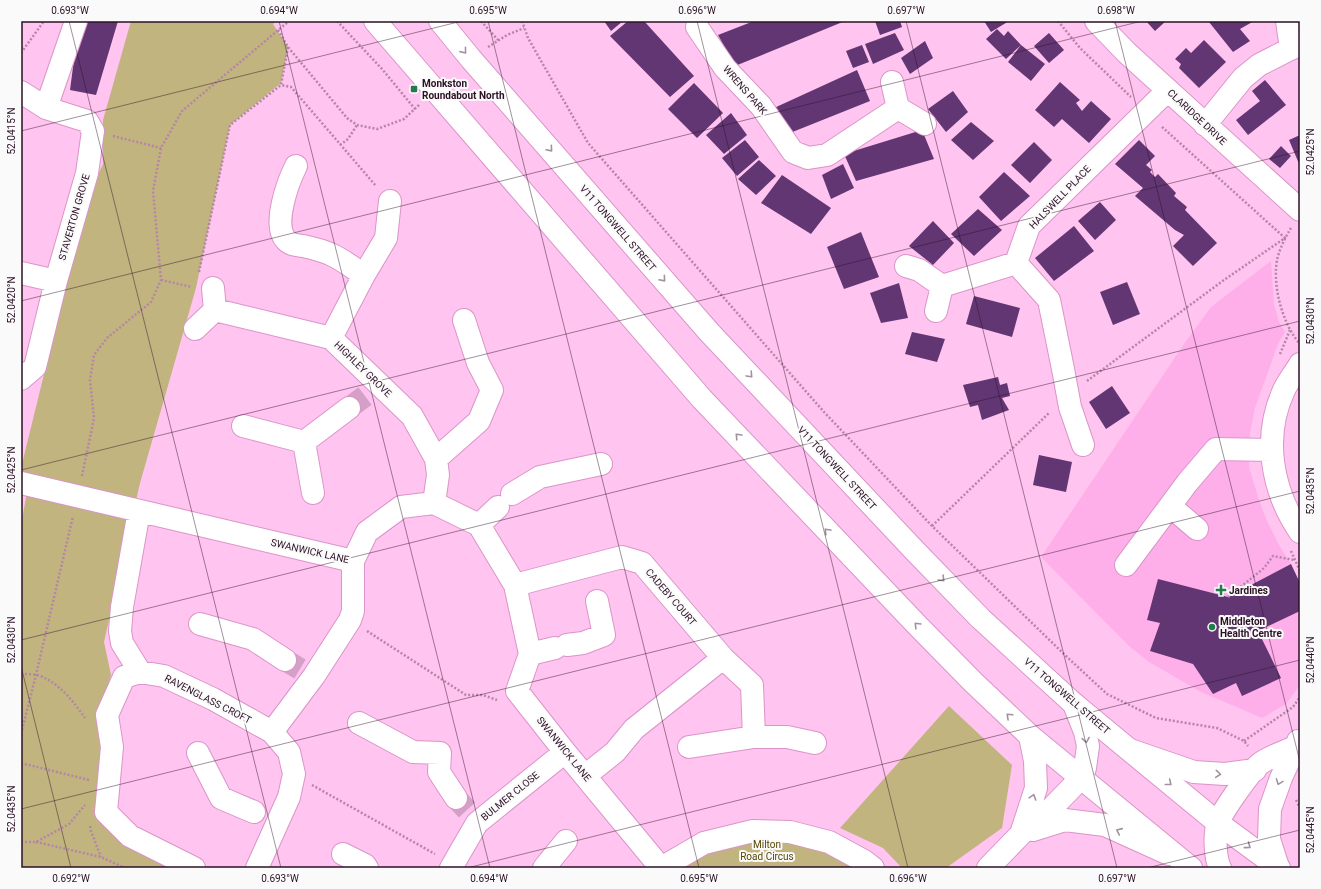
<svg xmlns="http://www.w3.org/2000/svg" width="1321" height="889" viewBox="0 0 1321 889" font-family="Roboto,sans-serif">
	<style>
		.built { fill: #feafea }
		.green { fill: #c1b47f }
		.building { fill: #623673 }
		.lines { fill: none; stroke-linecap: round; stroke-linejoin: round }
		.minor-tunnel { stroke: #d5a0c7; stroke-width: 22; stroke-dasharray: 22 11; stroke-linecap: butt }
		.minor-casing { stroke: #db94c9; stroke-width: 24 }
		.highway-casing { stroke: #db94c9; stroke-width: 24 }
		.path { stroke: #b585a8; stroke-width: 2.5; stroke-dasharray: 2 2; stroke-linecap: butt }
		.minor { stroke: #fff; stroke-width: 22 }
		.highway { stroke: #fff; stroke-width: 22 }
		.oneway { stroke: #a0939d }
		.ticks { fill: none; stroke: #2b1025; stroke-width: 1; stroke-opacity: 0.45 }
		.poi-dot { fill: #247a4d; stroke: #fafafa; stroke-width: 1.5 }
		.labels { text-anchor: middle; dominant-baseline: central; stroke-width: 4; stroke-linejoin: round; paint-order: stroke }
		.poi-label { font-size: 10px; font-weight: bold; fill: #2b1025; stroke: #fafafa; text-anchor: start }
		.street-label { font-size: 10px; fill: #2b1025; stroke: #fafafa }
		.park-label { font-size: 10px; fill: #564802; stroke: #fafafa }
		.neatline { fill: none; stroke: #2b1025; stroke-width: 1.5 }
		.ticks-label { font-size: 10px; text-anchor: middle; fill: #2b1025 }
	</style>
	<rect width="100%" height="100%" fill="#ffc4ef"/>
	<path class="built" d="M 1271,261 L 1274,304 L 1279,322 L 1285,332 L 1278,344 L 1255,408 L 1250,433 L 1249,467 L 1258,497 L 1266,519 L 1279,545 L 1291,564 L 1300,583 L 1300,685 L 1286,704 L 1262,718 L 1201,692 L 1149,662 L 1129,646 L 1041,557 L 1184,344 L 1211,307 Z"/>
	<path class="green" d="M 131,21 L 276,21 L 273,24 L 288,47 L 281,83 L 230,125 L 196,288 L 140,483 L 104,642 L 111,675 L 101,708 L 106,745 L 97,812 L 176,868 L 21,868 L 21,526 L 26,497 L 22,464 L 87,199 L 103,164 L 103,120 Z
		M 949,706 L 1012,765 L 1002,828 L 946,868 L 902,868 L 883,848 L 840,828 Z
		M 790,832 L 873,868 L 661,868 L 709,852 Z"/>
	<path class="building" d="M 84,21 L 118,21 L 96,95 L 70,90 L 75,52 Z
		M 604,21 L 623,21 L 611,31 Z
		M 628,21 L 644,21 L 694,76 L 670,97 L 610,36 Z
		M 754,21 L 845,21 L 735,66 L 718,35 Z
		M 875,21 L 900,21 L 902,27 L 880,35 Z
		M 984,21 L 1009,21 L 991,32 Z
		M 1146,21 L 1166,21 L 1155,31 Z
		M 1210,21 L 1254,21 L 1240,29 L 1250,41 L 1233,52 L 1209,22 Z
		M 997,29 L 1004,36 L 1008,31 L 1021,45 L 1045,64 L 1031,81 L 1008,62 L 1021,45 L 1006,59 L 986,39 Z
		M 895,33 L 904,50 L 873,64 L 865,44 Z
		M 1049,33 L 1064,50 L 1049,63 L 1034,46 Z
		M 1204,40 L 1226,62 L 1199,88 L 1179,68 L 1181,64 L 1175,59 L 1186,48 L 1191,53 Z
		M 925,41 L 933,58 L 910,74 L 901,58 Z
		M 862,45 L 869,62 L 853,68 L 846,51 Z
		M 857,70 L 870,101 L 790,133 L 774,108 Z
		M 1265,80 L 1286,105 L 1248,135 L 1236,120 L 1260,101 L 1252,91 Z
		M 1060,82 L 1080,100 L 1076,103 L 1082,111 L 1091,101 L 1111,119 L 1089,143 L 1062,119 L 1054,127 L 1035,110 Z
		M 694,83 L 723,113 L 697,138 L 668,109 Z
		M 953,91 L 968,112 L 946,132 L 928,109 Z
		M 731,113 L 747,135 L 724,154 L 706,135 Z
		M 971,122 L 994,141 L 973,160 L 951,140 Z
		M 922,130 L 934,159 L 856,181 L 844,154 Z
		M 1300,135 L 1300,166 L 1289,140 Z
		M 745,140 L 759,157 L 737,176 L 722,158 Z
		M 1139,140 L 1155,156 L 1146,165 L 1152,170 L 1150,172 L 1155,177 L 1158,174 L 1176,193 L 1174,196 L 1187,207 L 1185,210 L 1217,243 L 1193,266 L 1173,246 L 1184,235 L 1175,230 L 1135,196 L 1143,188 L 1115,164 Z
		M 1034,142 L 1052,160 L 1030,183 L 1011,165 Z
		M 1281,146 L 1291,156 L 1280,168 L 1269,159 Z
		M 759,160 L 776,176 L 756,195 L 738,179 Z
		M 843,164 L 854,188 L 831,199 L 822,175 Z
		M 1004,172 L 1030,196 L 1001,221 L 979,197 Z
		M 782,175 L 831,208 L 811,234 L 761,203 Z
		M 1100,202 L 1116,220 L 1095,240 L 1078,221 Z
		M 978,209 L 1002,230 L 974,256 L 951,234 Z
		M 933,221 L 954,243 L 933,265 L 909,246 Z
		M 1074,226 L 1094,251 L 1054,281 L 1035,258 Z
		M 861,232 L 879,277 L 844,289 L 827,247 Z
		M 1127,282 L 1140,314 L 1113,325 L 1100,292 Z
		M 899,283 L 908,318 L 881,323 L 870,293 Z
		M 974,296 L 1020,308 L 1012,337 L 966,324 Z
		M 912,332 L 945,339 L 937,362 L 905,354 Z
		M 998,377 L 1000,385 L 1007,383 L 1010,396 L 1002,398 L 1009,410 L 982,420 L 978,405 L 970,407 L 963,385 Z
		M 1112,386 L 1130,413 L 1106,429 L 1089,402 Z
		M 1039,455 L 1072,462 L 1066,492 L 1033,485 Z
		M 1291,564 L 1300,583 L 1300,611 L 1258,631 L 1281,678 L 1242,696 L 1236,683 L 1213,694 L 1193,664 L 1150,651 L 1160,623 L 1147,620 L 1158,579 L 1228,597 Z"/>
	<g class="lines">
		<path class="minor-tunnel" d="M 349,408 L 365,396
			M 285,660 L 300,669
			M 456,798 L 467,810"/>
		<defs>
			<path id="minor" d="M 1096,21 L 1127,53 L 1300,210
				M 1287,21 L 1291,49
				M 697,27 L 725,68 L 761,106 L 793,152 L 808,158 L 827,155 L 898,108
				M 892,82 L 898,108 L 925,124
				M 21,92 L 46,108 L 87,121 L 93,131 L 87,173 L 56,281 L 35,367 L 21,379
				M 46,108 L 76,21
				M 1205,125 L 1243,78 L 1259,65 L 1300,44
				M 296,166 C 288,182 272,225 286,240 C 290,245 297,245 303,246 C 312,248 321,250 330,254 C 342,259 353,268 364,275
				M 906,266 L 919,270 L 942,286 L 1016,263
				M 21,273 L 56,281
				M 213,288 L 215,310 L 331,338 L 412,416 L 436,459 L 438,475 L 434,503
				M 936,311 L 942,286
				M 195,329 L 215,310
				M 331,338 L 364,275 L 386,238 L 390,201
				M 1300,364 C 1295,373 1288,381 1284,390 C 1262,437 1272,491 1300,532
				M 243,426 L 304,442 L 349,408
				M 304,442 L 313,493
				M 1083,445 L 1070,407 L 1063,369 L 1049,300 L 1016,263 L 1029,226 L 1168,90
				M 436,459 L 479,421 L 492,390 L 478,363 L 464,320
				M 21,483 L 353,561 L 367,532 L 401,507 L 434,503 L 479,525 L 515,585 L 530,654 L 517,691 L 565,752 L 661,868
				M 512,494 L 540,477 L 601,464
				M 139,511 L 122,607 L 120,631 L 122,643 L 140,672
				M 479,525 L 498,507
				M 1197,529 L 1170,506 L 1187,483 L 1216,449 L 1272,450
				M 1126,565 L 1170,506
				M 515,585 L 622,557 L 642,563 L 723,658 L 752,685 L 754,737 L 689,747
				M 200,624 L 253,639 L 285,660
				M 567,645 L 583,643 L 604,635 L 597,601
				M 530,654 L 555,648
				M 359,723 L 413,752 L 440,753 L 439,772 L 456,798
				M 272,732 L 314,676 L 350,620 L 353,611 L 353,561
				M 754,737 L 787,737 L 815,743
				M 1130,750 L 1194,772 L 1225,774 L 1255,770
				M 198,753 L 221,798 L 254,812
				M 585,776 L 615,752 L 634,729 L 723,658
				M 1033,830 L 1065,820 L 1105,825 L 1169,854
				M 1021,834 L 1036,788 L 1035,761 L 1030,736
				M 343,854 L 365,865 L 367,868
				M 1278,867 L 1269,839 L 1270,809 L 1281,778 L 1298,741
				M 194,868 L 130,836 L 106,812 L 112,747 L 107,715 L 124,677 L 140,672 L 164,676 L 213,699 L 272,732 L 289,752 L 294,774 L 289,797 L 257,868
				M 451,868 L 477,823 L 565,752
				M 544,868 L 566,841
				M 661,868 L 704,843 L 753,831 L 790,832 L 829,842 L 864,861 L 873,868
				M 988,868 L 1021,834 L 1046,814 L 1081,778 L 1085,768 L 1088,746 L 1085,732 L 1074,704
				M 1220,868 C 1215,857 1214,834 1218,823 C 1223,810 1251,770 1261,763 C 1271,756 1284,752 1295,747"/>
			<path id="highway" d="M 375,21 L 702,399 L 917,625 L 973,682 L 1030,736 L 1191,868
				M 440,21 L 471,59 L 709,332 L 915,551 L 981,619 L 1074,704 L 1127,748 L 1218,823 L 1279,868"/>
		</defs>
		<use href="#minor" class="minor-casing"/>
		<use href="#highway" class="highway-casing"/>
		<path class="path" d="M 337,21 L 382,69 L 415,109
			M 481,21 L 498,40
			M 522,21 L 528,38 L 588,143 L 824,412 L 932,526 L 1067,657 L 1107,694 L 1156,718 L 1217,728 L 1244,741 L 1248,746
			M 1058,21 L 1080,48 L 1131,97
			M 278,30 L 288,47 L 347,118 L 357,125 L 377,129 L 404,119 L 420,104
			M 288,47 L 281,85 L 291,87 L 376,186
			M 488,47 L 507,35 L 524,28
			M 21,53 L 44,21
			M 113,136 L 161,148
			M 340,145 L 348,139 L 357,125
			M 1291,228 C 1286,236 1281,246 1278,256 C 1271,282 1282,324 1300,344
			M 199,272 L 230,125 L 281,85
			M 161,280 L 192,287
			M 1280,354 L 1290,330
			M 1087,381 L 1224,280 L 1285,238 L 1161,126
			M 82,476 L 94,418 L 90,380 L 94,355 L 107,338 L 151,302 L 161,280 L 153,191 L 161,148 L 182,111 L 289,21
			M 932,526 L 1049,413
			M 1291,551 L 1300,571
			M 1228,597 L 1264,568 L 1273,556 L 1294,560
			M 367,631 L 466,695 L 483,695 L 497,700
			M 21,674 C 26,674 32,674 37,675 C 58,681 73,701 85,718
			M 21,734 L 36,675 L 73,516
			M 1244,741 L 1293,707 L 1300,697
			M 21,763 L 89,780
			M 312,785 L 435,854
			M 1296,800 L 1300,808
			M 90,826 L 91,831 L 101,857
			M 21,842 L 36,842 L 69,824 L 85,805
			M 36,842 L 101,857 L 125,868"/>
		<use href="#minor" class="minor"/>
		<use href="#highway" class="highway"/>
	</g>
	<defs><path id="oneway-chevron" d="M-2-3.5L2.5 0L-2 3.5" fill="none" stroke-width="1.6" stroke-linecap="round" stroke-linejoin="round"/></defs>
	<g class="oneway">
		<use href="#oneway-chevron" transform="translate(464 51) rotate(51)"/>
		<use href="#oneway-chevron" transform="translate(550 149) rotate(49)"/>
		<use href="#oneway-chevron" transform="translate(663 279) rotate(49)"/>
		<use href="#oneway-chevron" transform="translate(750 375) rotate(47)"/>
		<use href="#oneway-chevron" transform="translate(738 436) rotate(-133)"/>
		<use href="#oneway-chevron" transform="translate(827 531) rotate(-133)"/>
		<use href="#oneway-chevron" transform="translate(942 579) rotate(46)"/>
		<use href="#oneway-chevron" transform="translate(917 625) rotate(-134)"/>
		<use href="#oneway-chevron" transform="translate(1009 716) rotate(-137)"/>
		<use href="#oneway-chevron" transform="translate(1086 740) rotate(81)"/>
		<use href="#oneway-chevron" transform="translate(1218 774) rotate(5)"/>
		<use href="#oneway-chevron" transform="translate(1279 782) rotate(111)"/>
		<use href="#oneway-chevron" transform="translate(1169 783) rotate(39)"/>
		<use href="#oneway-chevron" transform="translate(1033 797) rotate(-72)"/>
		<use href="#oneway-chevron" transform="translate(1119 831) rotate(-156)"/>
		<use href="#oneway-chevron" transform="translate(1248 846) rotate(36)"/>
	</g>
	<path class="ticks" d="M 69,21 L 281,868M 279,21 L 490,868M 488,21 L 699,868M 697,21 L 908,868M 906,21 L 1117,868M 1115,21 L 1300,762M 21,131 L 462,21M 21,301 L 1142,21M 21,470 L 1300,151M 21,640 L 1300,321M 21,666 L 71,868M 21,809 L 1300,491M 467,868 L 1300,660M 1147,868 L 1300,830"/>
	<g class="poi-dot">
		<rect x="410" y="85" width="8" height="8" rx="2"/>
		<path d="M1219 584h4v4h4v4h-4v4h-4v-4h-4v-4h4z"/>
		<circle cx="1212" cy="627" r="4"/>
	</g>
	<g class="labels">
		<g class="poi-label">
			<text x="422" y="83">Monkston<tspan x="422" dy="12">Roundabout North</tspan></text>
			<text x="1229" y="590">Jardines</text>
			<text x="1220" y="621">Middleton<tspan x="1220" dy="12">Health Centre</tspan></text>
		</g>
		<g class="street-label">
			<text transform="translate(745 90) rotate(49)">WRENS PARK</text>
			<text transform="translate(1197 117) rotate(43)">CLARIDGE DRIVE</text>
			<text transform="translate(1060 197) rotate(-46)">HALSWELL PLACE</text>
			<text transform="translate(74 217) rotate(-74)">STAVERTON GROVE</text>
			<text transform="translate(618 228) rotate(49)">V11 TONGWELL STREET</text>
			<text transform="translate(363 369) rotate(44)">HIGHLEY GROVE</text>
			<text transform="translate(837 468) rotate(47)">V11 TONGWELL STREET</text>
			<text transform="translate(310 551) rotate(13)">SWANWICK LANE</text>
			<text transform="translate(671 597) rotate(49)">CADEBY COURT</text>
			<text transform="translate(1067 696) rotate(41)">V11 TONGWELL STREET</text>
			<text transform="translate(208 699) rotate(27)">RAVENGLASS CROFT</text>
			<text transform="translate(564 749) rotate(51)">SWANWICK LANE</text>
			<text transform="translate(510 796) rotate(-39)">BULMER CLOSE</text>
		</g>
		<g class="park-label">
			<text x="767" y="844">Milton<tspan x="767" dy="12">Road Circus</tspan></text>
		</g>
	</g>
	<rect width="1321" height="889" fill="none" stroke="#fafafa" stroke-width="44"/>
	<rect x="22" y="22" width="1277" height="845" class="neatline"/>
	<g class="ticks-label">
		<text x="70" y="14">0.693°W</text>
		<text x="279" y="14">0.694°W</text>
		<text x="488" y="14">0.695°W</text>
		<text x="697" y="14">0.696°W</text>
		<text x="906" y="14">0.697°W</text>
		<text x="1116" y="14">0.698°W</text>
		<text transform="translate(11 131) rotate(-90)" y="4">52.0415°N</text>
		<text transform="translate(1310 152) rotate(-90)" y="4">52.0425°N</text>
		<text transform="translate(11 300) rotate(-90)" y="4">52.0420°N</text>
		<text transform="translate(1310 321) rotate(-90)" y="4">52.0430°N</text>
		<text transform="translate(11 470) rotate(-90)" y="4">52.0425°N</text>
		<text transform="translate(1310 491) rotate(-90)" y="4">52.0435°N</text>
		<text transform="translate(11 640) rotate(-90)" y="4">52.0430°N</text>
		<text transform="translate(1310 660) rotate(-90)" y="4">52.0440°N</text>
		<text transform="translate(11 809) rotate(-90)" y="4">52.0435°N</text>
		<text transform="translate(1310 830) rotate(-90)" y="4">52.0445°N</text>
		<text x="71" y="882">0.692°W</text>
		<text x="280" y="882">0.693°W</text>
		<text x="489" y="882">0.694°W</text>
		<text x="699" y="882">0.695°W</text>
		<text x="908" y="882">0.696°W</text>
		<text x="1117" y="882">0.697°W</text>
	</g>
</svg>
